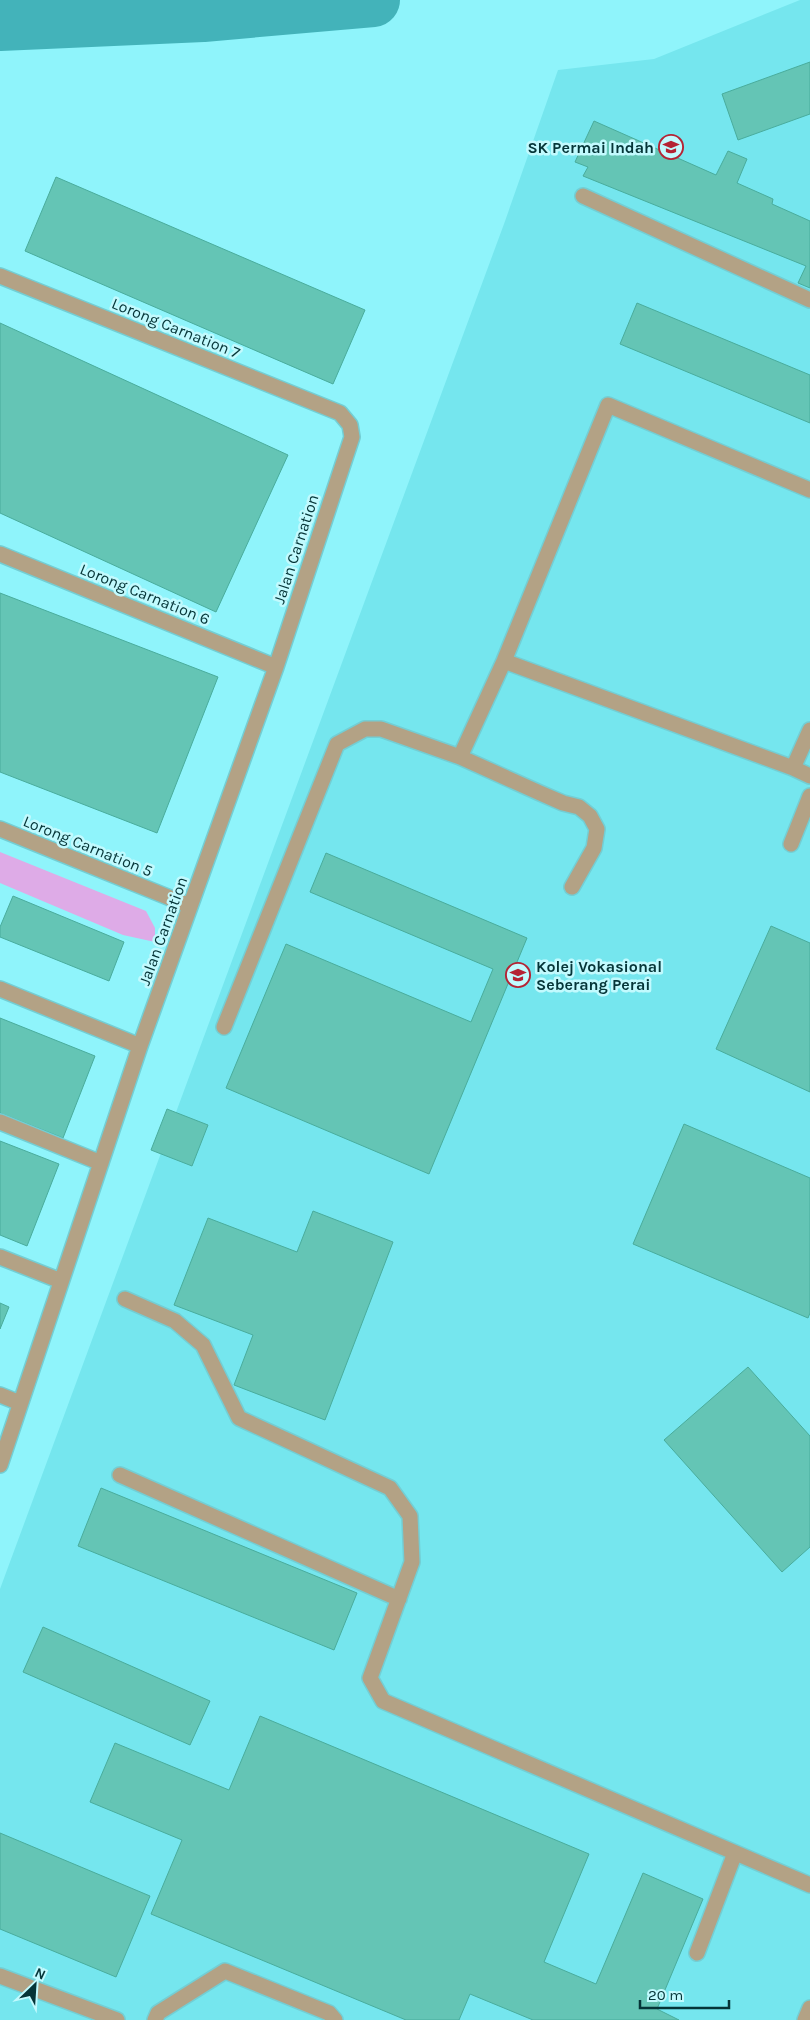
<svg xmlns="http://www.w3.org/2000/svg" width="810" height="2020" viewBox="0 0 810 2020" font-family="Karla,sans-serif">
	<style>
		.built { fill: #75e6ee }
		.green { fill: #deabe7 }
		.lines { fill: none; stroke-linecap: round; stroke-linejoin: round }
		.river { stroke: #43b3ba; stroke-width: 54 }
		.building { fill: #64c5b5; stroke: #49ac9c }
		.minor-casing { stroke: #73ced4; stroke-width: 18 }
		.minor { stroke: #b3a285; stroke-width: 15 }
		.labels { text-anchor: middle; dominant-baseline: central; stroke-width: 5; stroke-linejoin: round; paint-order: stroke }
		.poi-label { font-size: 16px; font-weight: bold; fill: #053538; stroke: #c2fafe; text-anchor: end }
		.street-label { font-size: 16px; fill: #053538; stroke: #c2fafe }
	</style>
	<rect width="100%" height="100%" fill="#8ff4fb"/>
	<path class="built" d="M 800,0 L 810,0 L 810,2020 L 0,2020 L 0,1589 L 504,224 L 558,70 L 654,59 Z"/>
	<path class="green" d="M 0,852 L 146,911 L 155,928 L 155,942 L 123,935 L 0,883 Z"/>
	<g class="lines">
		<path class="river" d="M 0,24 L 203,15 L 373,0"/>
	</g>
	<path class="building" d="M 810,62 L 810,114 L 738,140 L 722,94 Z
		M 594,121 L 716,175 L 728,151 L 747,159 L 737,183 L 773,199 L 772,204 L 810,221 L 810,288 L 798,283 L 806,266 L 583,176 L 588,167 L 575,162 Z
		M 56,177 L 365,310 L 333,384 L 25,251 Z
		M 637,303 L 810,375 L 810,423 L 620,344 Z
		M 0,323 L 288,455 L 216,612 L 0,513 Z
		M 0,593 L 218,677 L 157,833 L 0,772 Z
		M 326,853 L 527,938 L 429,1174 L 226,1088 L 286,944 L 471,1022 L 493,969 L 310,892 Z
		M 13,896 L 124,942 L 109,981 L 0,937 L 0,927 Z
		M 771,926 L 810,943 L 810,1092 L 716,1049 Z
		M 0,1018 L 95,1056 L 63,1138 L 0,1113 Z
		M 167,1109 L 208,1125 L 192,1166 L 151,1150 Z
		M 684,1124 L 810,1178 L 810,1313 L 808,1318 L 633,1244 Z
		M 0,1141 L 59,1164 L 27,1246 L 0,1235 Z
		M 313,1211 L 393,1242 L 325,1420 L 234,1385 L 253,1335 L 174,1305 L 208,1218 L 297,1252 Z
		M 0,1303 L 9,1307 L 0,1329 Z
		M 748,1367 L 810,1436 L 810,1547 L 782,1572 L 664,1440 Z
		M 101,1488 L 357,1593 L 334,1650 L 78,1546 Z
		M 43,1627 L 210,1701 L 190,1745 L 23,1672 Z
		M 260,1716 L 589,1854 L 544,1962 L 596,1984 L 643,1873 L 703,1899 L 657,2009 L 679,2020 L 533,2020 L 470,1994 L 459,2020 L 406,2020 L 151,1914 L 182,1840 L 90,1802 L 115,1743 L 229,1790 Z
		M 0,1833 L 150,1896 L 116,1977 L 0,1929 Z"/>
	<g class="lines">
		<defs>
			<path id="minor" d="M 583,196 L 810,300
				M 0,276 L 340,413 L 350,425 L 352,437 L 276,667 L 140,1046 L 0,1465
				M 0,554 L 276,667
				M 504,661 L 793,768 L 810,776
				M 460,757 L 504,661 L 608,405 L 810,490
				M 793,768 L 810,730
				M 0,829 L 190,906
				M 791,844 L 810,796
				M 0,989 L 140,1046
				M 224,1027 L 337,744 L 365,729 L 381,729 L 460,757 L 540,793 L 563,803 L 579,807 L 590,816 L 597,829 L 594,848 L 572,887
				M 0,1122 L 101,1163
				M 0,1257 L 61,1281
				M 125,1299 L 175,1321 L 203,1345 L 239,1418 L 390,1488 L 410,1516 L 412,1562 L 370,1678 L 383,1701 L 810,1885
				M 0,1395 L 20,1403
				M 120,1475 L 399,1599
				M 697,1953 L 735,1853
				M 0,1976 L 117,2020
				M 155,2020 L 158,2013 L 225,1971 L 329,2013 L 335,2020
				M 805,2020 L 810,2008"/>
		</defs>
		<use href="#minor" class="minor-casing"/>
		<use href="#minor" class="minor"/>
	</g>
	<defs>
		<symbol id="school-ring" viewBox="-11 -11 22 22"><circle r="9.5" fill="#c2fafe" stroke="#b52334" stroke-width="1.5"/><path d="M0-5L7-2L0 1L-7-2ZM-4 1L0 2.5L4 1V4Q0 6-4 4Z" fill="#b52334"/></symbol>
		<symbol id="university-ring" viewBox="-11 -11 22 22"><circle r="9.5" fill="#c2fafe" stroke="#b52334" stroke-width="1.5"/><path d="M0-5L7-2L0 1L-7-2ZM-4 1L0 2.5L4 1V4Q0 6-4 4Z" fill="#b52334"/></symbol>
	</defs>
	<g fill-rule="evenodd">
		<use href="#school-ring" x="657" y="133" width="28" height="28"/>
		<use href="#university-ring" x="504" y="961" width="28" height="28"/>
	</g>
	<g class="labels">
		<g class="poi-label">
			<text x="654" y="147">SK Permai Indah</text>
			<text x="536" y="966" text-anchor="start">Kolej Vokasional<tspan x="536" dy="18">Seberang Perai</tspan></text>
		</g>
		<g class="street-label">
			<text transform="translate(176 328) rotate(22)">Lorong Carnation 7</text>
			<text transform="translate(296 549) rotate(-72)">Jalan Carnation</text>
			<text transform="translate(145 594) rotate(22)">Lorong Carnation 6</text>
			<text transform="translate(88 846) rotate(22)">Lorong Carnation 5</text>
			<text transform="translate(163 931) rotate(-70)">Jalan Carnation</text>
		</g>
	</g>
	<g transform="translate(35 1985) rotate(25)" stroke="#c2fafe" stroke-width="4" paint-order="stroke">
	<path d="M0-4L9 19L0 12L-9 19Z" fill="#053538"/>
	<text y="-8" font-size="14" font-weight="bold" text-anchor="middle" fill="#053538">N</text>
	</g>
	<path d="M640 2000v8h89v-8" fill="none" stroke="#053538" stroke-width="2.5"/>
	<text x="648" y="2000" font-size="15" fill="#053538" stroke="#c2fafe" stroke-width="4" paint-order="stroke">20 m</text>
</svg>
